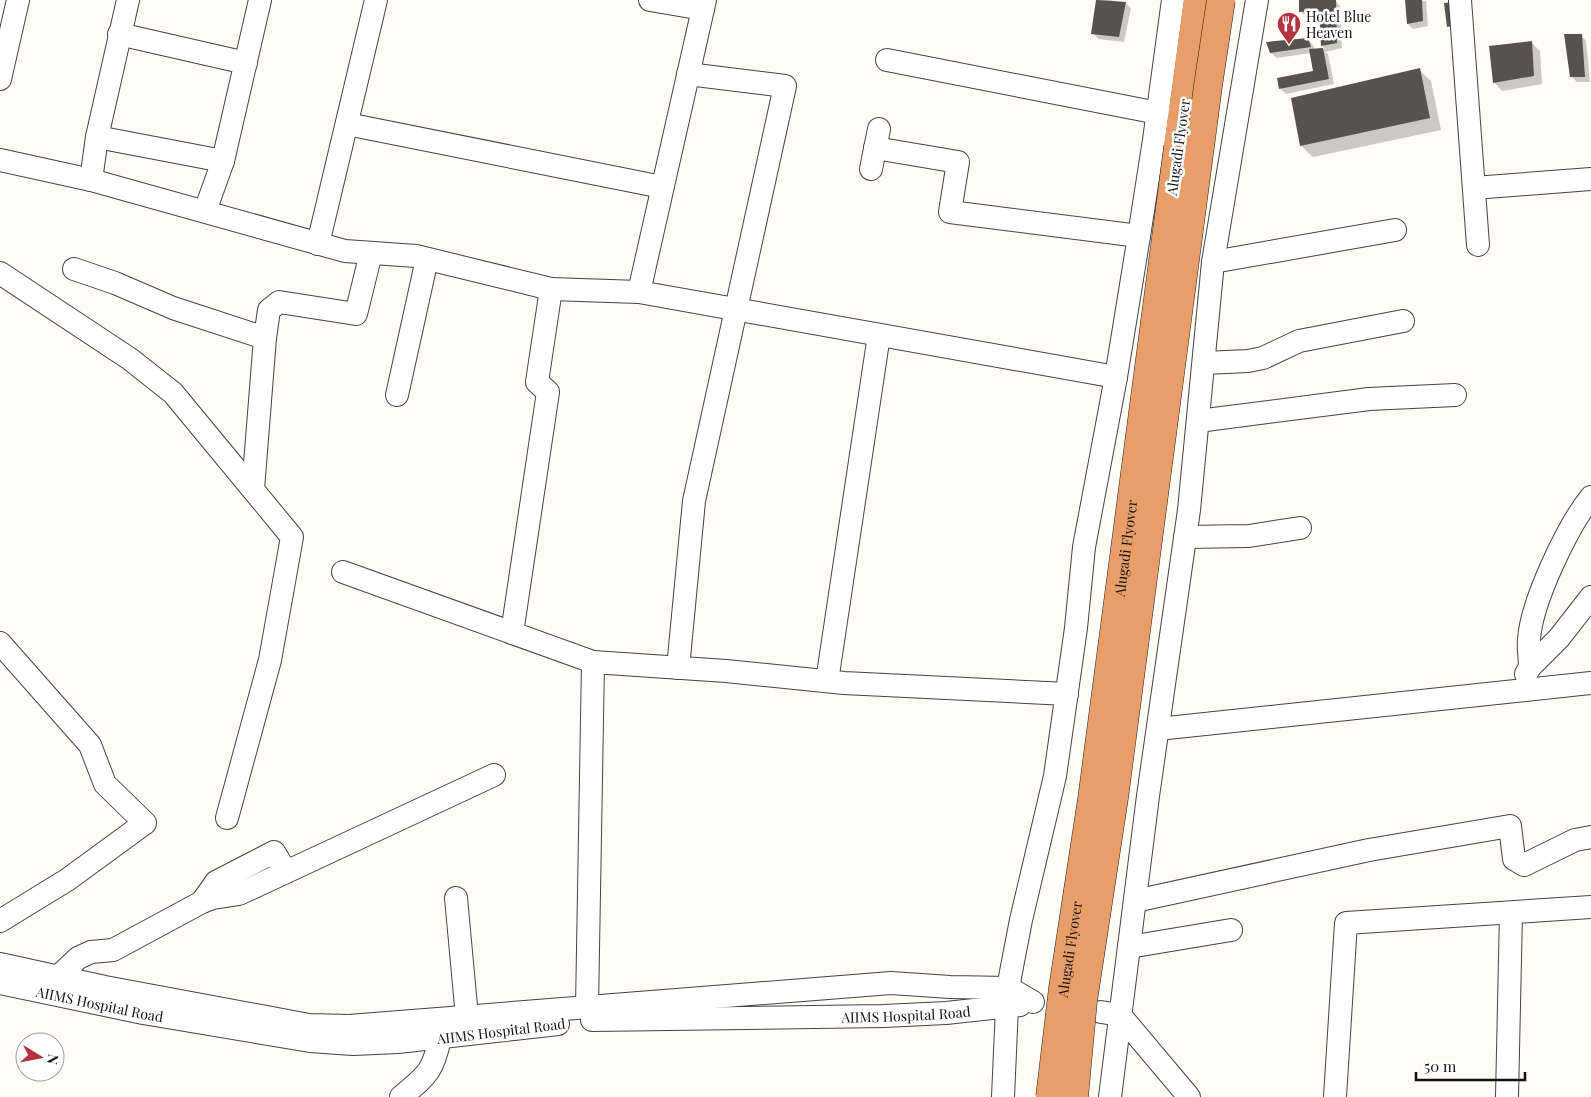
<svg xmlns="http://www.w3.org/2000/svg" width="1591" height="1097" viewBox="0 0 1591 1097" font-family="'Playfair Display',serif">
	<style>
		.shadow { fill: #0003 }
		.building { fill: #58514d }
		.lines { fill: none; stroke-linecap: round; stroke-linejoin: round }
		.minor-casing { stroke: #434343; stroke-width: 24 }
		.highway-casing { stroke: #212121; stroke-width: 29 }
		.minor { stroke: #fff; stroke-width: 22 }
		.highway { stroke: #e89e69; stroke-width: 28 }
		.highway-bridge-casing { stroke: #212121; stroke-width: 29; stroke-linecap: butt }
		.highway-bridge { stroke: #e89e69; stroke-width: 28 }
		.labels { text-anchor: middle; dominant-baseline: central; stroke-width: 5; stroke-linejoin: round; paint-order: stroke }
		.poi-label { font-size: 14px; fill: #101010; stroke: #fff; text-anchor: start }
		.street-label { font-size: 14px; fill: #101010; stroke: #fff }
	</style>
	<rect width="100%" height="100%" fill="#fefcf5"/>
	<path class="shadow" d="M 1097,0 L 1111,0 L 1125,3 L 1131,8 L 1124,42 L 1098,39 L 1093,33 Z
		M 1335,0 L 1340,6 L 1342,48 L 1325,52 L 1328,54 L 1334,84 L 1286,94 L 1280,88 L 1314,72 L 1311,53 L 1277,58 L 1271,53 L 1308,39 L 1313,45 L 1315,50 L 1325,49 L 1323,46 L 1320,12 L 1303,14 L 1301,11 Z
		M 1406,0 L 1426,1 L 1428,26 L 1413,29 L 1408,24 Z
		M 1581,35 L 1586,41 L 1590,82 L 1577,82 L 1571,76 Z
		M 1532,43 L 1540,51 L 1542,84 L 1502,91 L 1494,82 Z
		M 1419,70 L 1431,81 L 1441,130 L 1313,157 L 1301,146 Z"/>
	<path class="building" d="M 1096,0 L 1126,2 L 1119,37 L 1091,34 Z
		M 1299,0 L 1336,0 L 1337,43 L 1321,46 L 1319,11 L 1299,12 Z
		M 1405,0 L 1422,0 L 1423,21 L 1407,24 Z
		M 1453,2 L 1456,25 L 1447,27 L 1444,3 Z
		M 1564,34 L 1582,34 L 1585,77 L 1570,77 Z
		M 1308,38 L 1311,47 L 1270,53 L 1266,42 Z
		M 1532,41 L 1534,76 L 1493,83 L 1489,46 Z
		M 1323,48 L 1329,79 L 1279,89 L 1277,78 L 1313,71 L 1309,49 Z
		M 1420,68 L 1430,118 L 1300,146 L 1291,98 Z"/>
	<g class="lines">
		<defs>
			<g id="minor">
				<path d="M 650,0 L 703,9"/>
				<path d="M 1460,0 L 1478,245"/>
				<path d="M 119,34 L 246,63"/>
				<path d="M 887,60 L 1158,113"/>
				<path d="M 0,79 L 18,0"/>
				<path d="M 347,124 L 662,187"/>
				<path d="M 97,137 L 223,161"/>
				<path d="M 875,148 L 958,162 L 950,212 L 1139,236"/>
				<path d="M 0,160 L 91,180 L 345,251 L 416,256 L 551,289 L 639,292 L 1116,377"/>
				<path d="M 871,169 L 879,129"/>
				<path d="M 91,180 L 97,137 L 128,0"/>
				<path d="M 1474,188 L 1591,179"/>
				<path d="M 205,211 L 223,161 L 260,0"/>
				<path d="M 318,244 L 376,0"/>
				<path d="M 1213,262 L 1395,230"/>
				<path d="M 74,269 L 115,283 L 173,308 L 265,338 L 269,310 L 279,302 L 356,314 L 371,253"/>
				<path d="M 0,273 L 130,359 L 173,393 L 292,537 L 270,660 L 227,818"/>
				<path d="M 639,292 L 705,0"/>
				<path d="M 1204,363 L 1248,361 L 1263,358 L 1299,341 L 1403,321"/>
				<path d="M 397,395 L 427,259"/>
				<path d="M 1198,421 L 1369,399 L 1455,395"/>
				<path d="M 253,489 L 265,338"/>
				<path d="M 1185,537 L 1249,536 L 1300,528"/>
				<path d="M 343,572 L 593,662"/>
				<path d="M 512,633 L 548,392 L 537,382 L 551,289"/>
				<path d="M 0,643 L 90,745 L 105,784 L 145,823 L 67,880 L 0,921"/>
				<path d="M 1530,667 C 1530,658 1528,649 1529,640 C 1531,603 1567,527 1591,497"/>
				<path d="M 678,668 L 694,501 L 785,86 L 688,74"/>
				<path d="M 1526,674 L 1530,667 L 1559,638 L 1591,597"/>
				<path d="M 827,681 L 879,335"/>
				<path d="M 1158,729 L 1591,683"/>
				<path d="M 456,898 L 467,1017"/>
				<path d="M 1135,901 L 1369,850 L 1510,826 L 1514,859 L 1524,865 L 1575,840 L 1591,837"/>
				<path d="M 202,902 L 216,882 L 274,852 L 286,872"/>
				<path d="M 1129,947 L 1231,930"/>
				<path d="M 0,964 L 105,987 L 309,1025 L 349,1026 L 891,983 L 950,987 L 1009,988 L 1033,1002"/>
				<path d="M 59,976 L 78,958 L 91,952 L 113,950 L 202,902 L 213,898 L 239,894 L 494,775"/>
				<path id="s1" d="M 0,983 L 143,1013 L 310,1041 L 353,1044 L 398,1042 L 558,1024"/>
				<path d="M 587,1007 L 593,662 L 726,671 L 844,683 L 1067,694"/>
				<path d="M 1101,1012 L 1120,1015 L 1189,1097"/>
				<path id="s2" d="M 592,1020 L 884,1016 L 946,1013 L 1020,1005"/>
				<path d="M 401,1097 C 427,1075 433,1072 440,1038"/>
				<path d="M 1003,1097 L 1007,1007 L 1010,977 L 1021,920 L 1055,776 L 1076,628 L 1084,547 L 1116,377 L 1139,236 L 1154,140 L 1173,0"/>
				<path d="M 1110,1097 L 1148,796 L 1189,510 L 1213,262 L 1257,0"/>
				<path d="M 1335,1097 L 1346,923 L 1591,907"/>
				<path d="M 1507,1097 L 1511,913"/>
			</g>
			<path id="highway" d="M 1178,147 L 1198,0"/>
		</defs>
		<use href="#minor" class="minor-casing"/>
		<use href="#highway" class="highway-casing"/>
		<use href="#minor" class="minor"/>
		<use href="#highway" class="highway"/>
		<defs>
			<g id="highway-bridge">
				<path id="s3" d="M 1050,1097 L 1063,988 L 1092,799 L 1178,147"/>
				<path d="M 1074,1097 L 1083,1001 L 1114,798 L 1208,86 L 1221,0"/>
			</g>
		</defs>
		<use href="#highway-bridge" class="highway-bridge-casing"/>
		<use href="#highway-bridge" class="highway-bridge"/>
	</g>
	<defs>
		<symbol id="restaurant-pin" viewBox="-11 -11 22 30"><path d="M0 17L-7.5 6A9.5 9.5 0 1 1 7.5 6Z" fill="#b5333f" stroke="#fff"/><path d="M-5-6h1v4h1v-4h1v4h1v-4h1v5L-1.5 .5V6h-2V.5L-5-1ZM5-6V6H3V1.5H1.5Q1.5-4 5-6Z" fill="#fff"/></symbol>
	</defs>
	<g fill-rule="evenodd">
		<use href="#restaurant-pin" x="1275" y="10" width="28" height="38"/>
	</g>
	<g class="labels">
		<g class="poi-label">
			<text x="1306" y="16">Hotel Blue<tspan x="1306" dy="16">Heaven</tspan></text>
		</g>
		<g class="street-label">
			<text transform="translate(1178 147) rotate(-82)">Alugadi Flyover</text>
			<text stroke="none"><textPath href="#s3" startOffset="554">Alugadi Flyover</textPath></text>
			<text stroke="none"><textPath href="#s3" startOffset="149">Alugadi Flyover</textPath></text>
			<text stroke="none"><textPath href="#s1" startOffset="102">AIIMS Hospital Road</textPath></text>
			<text stroke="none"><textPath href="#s2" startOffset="314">AIIMS Hospital Road</textPath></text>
			<text transform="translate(501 1031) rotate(-7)">AIIMS Hospital Road</text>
		</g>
	</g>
	<g transform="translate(40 1057) rotate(100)"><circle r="24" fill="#ffffff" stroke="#9f9f9f"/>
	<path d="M0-4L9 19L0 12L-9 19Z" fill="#b5333f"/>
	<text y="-8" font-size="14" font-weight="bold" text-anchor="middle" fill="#101010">N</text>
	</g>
	<path d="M1416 1072v8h109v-8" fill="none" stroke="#101010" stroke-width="2.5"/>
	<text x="1424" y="1072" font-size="15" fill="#101010" stroke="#ffffff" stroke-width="4" paint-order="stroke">50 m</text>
</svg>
